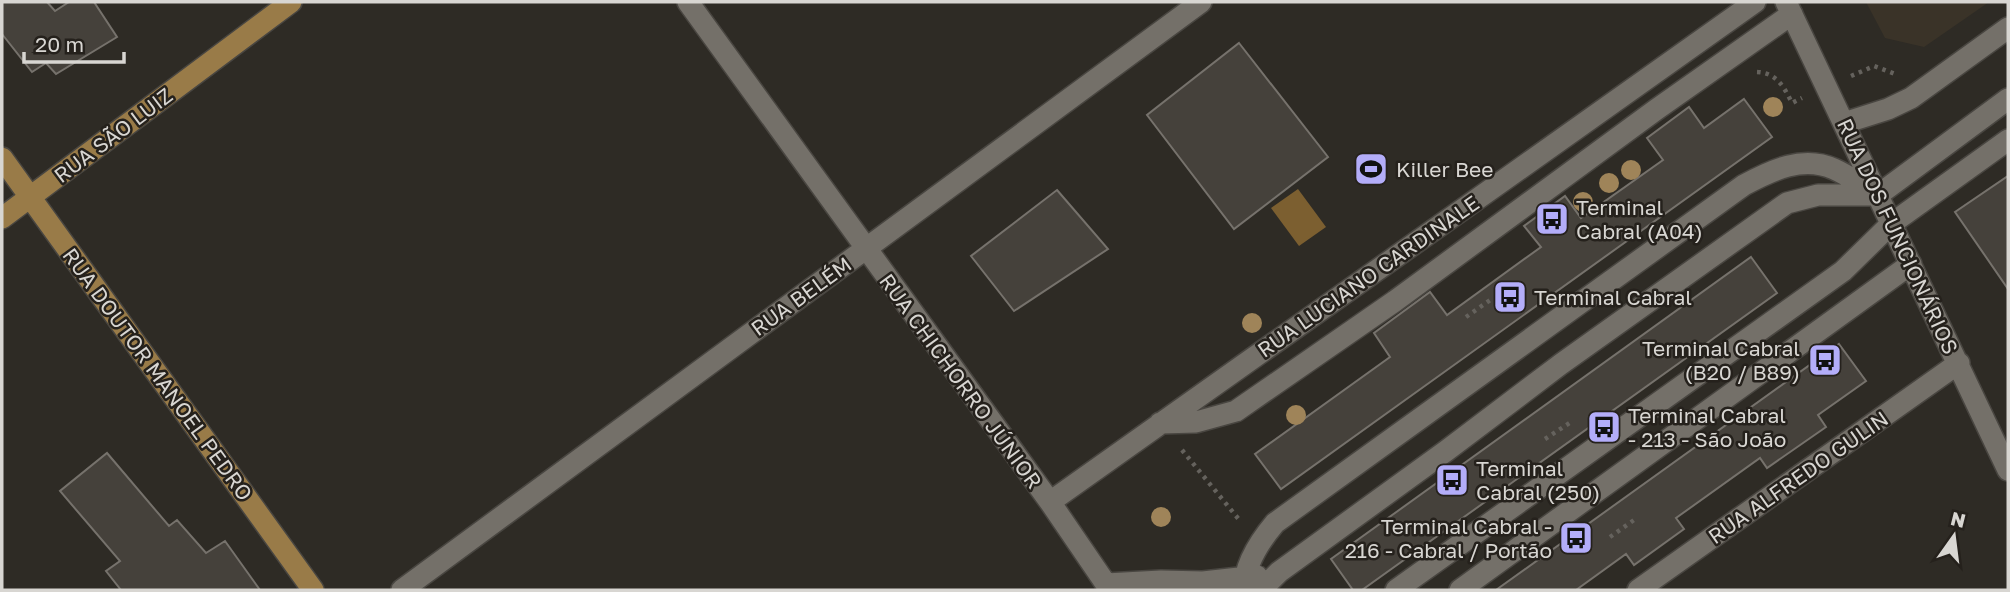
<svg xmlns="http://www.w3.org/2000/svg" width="2010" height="592" viewBox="0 0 2010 592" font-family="'Golos Text',sans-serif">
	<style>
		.built { fill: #3a3328 }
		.water { fill: #7c5f30 }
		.building { fill: #45413b; stroke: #76726c; stroke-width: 2 }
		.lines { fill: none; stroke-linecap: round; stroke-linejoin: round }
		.minor-casing { stroke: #494641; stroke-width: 24 }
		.major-casing { stroke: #494641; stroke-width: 24 }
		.path { stroke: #65625d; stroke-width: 4.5; stroke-dasharray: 3.5 5; stroke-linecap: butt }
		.minor { stroke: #747069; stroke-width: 21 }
		.major { stroke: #997b48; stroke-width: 21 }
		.tree { fill: #9f8459 }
		.labels { text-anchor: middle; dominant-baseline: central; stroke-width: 5; stroke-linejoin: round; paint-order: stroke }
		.street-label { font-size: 21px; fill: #d8d6d2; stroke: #25211c }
		.poi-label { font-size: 21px; fill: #d8d6d2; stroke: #25211c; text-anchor: start }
	</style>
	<rect width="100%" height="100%" fill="#2e2b25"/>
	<path class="built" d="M 1866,2 L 1989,2 L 1924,47 L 1885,38 Z"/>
	<path class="water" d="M 1298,189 L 1326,227 L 1299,246 L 1271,208 Z"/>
	<path class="building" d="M 2,2 L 47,2 L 55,11 L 69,2 L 94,2 L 117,37 L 56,74 L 46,63 L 32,72 L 2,34 Z
		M 1239,43 L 1328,157 L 1234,229 L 1147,115 Z
		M 1744,99 L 1772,137 L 1281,489 L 1255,454 L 1390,357 L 1374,333 L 1430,292 L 1447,315 L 1541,247 L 1524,226 L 1565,196 L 1581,218 L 1663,160 L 1647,138 L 1689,107 L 1704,128 Z
		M 2008,176 L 2008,289 L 1955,212 Z
		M 1057,190 L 1108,249 L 1014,311 L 971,256 Z
		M 1751,257 L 1777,293 L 1362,590 L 1353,590 L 1331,559 Z
		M 1839,344 L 1866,381 L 1818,415 L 1826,427 L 1767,468 L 1760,458 L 1676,518 L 1684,529 L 1634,565 L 1626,554 L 1576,590 L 1496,590 Z
		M 107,453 L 169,526 L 177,520 L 206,553 L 225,541 L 260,590 L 121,590 L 106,571 L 120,561 L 60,491 Z"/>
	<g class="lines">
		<defs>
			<path id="minor" d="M 688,2 L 1050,502 L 1110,590
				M 1786,2 L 2008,470
				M 1844,123 L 1888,109 L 1911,98 L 2008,28
				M 1878,195 L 2008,99
				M 1160,423 L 1196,422 L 1236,411 L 1395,301 L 1657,109 L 1792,14
				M 1050,502 L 1755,2
				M 1106,584 L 1161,581 L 1203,582 L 1257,576
				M 402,590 L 1201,2
				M 1244,590 C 1244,565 1259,542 1275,523 L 1744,185 C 1772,170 1803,155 1834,169 C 1850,176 1864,187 1878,195
				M 1261,590 L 1279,572 L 1446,451 L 1561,364 L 1787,203 L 1818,195 L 1876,195
				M 1396,590 L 1843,271 L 1891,224 L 2008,140
				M 1460,590 L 1911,264
				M 1638,590 L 1959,363"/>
			<path id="major" d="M 2,158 L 313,590
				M 2,218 L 291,2"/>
		</defs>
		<use href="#minor" class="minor-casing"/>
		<use href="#major" class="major-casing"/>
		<path class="path" d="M 1757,72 C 1777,73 1784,87 1792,103 L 1802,98
			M 1851,76 L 1874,66 L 1895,74
			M 1466,317 L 1493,298
			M 1545,439 L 1571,422
			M 1182,450 L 1241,522
			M 1610,537 L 1634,520"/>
		<use href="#minor" class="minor"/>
		<use href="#major" class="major"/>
	</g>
	<g class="tree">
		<circle cx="1773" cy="107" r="10"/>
		<circle cx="1631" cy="170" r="10"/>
		<circle cx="1609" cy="183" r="10"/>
		<circle cx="1583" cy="202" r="10"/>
		<circle cx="1252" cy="323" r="10"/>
		<circle cx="1296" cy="415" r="10"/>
		<circle cx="1161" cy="517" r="10"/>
	</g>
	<defs>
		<symbol id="stadium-square" viewBox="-11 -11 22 22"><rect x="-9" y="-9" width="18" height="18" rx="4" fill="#b3adf9" stroke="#25211c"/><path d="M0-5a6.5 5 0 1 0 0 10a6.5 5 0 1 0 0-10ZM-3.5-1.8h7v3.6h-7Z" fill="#111"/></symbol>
		<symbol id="bus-square" viewBox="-11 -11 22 22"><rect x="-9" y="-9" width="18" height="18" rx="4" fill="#b3adf9" stroke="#25211c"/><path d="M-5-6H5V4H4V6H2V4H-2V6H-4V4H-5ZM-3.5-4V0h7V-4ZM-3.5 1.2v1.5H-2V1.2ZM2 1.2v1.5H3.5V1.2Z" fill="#111"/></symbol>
	</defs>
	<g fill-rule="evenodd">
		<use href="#stadium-square" x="1352" y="150" width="38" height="38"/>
		<use href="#bus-square" x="1533" y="200" width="38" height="38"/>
		<use href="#bus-square" x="1491" y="278" width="38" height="38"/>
		<use href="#bus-square" x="1806" y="341" width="38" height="38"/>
		<use href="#bus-square" x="1585" y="408" width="38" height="38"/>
		<use href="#bus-square" x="1433" y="461" width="38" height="38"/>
		<use href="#bus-square" x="1557" y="519" width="38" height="38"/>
	</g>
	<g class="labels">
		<g class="street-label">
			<text transform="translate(113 135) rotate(-37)">RUA SÃO LUIZ</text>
			<text transform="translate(1898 236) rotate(65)">RUA DOS FUNCIONÁRIOS</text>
			<text transform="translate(1368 276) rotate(-35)">RUA LUCIANO CARDINALE</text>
			<text transform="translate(801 296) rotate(-36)">RUA BELÉM</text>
			<text transform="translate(158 374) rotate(54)">RUA DOUTOR MANOEL PEDRO</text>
			<text transform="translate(961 381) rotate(54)">RUA CHICHORRO JÚNIOR</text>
			<text transform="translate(1798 477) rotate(-35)">RUA ALFREDO GULIN</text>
		</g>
		<g class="poi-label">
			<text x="1396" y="169">Killer Bee</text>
			<text x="1576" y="207">Terminal<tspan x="1576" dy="24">Cabral (A04)</tspan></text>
			<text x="1534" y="297">Terminal Cabral</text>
			<text x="1800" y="348" text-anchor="end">Terminal Cabral<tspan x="1800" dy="24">(B20 / B89)</tspan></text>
			<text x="1628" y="415">Terminal Cabral<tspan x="1628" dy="24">- 213 - São João</tspan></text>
			<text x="1476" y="468">Terminal<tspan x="1476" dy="24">Cabral (250)</tspan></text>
			<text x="1552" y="526" text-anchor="end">Terminal Cabral -<tspan x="1552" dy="24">216 - Cabral / Portão</tspan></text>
		</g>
	</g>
	<rect width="2010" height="592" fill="none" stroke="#d8d6d2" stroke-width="7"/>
	<g transform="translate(1954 536) rotate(14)" stroke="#25211c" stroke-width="5" paint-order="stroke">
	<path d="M0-5L12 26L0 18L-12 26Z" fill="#d8d6d2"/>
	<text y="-10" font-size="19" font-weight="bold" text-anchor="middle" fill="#d8d6d2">N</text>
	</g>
	<path d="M24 52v10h100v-10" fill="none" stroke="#d8d6d2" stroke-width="3.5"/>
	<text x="35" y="52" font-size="21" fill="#d8d6d2" stroke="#25211c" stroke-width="5" paint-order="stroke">20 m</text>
</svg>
